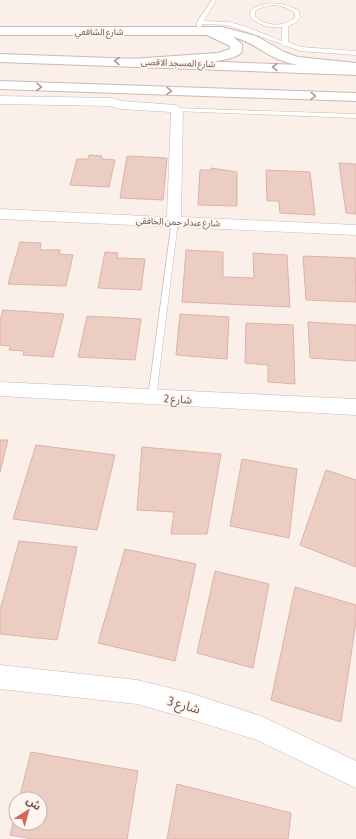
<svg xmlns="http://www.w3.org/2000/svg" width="356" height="839" viewBox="0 0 356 839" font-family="'Asap Condensed','Noto Sans Arabic',sans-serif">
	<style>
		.building { fill: #eccdc4; stroke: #ddb2a6 }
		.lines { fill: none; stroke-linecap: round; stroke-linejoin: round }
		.service-casing { stroke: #cbb8b0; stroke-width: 1 }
		.minor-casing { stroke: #cbb8b0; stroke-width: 1 }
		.tertiary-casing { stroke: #cbb8b0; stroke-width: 2 }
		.secondary-casing { stroke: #cfb9b1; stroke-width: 2 }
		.service { fill: #fff; fill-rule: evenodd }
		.minor { fill: #fff; fill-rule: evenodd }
		.tertiary { fill: #fff; fill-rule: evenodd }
		.secondary { fill: #fff; fill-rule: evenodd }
		.oneway { stroke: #aa9a95 }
		.labels { text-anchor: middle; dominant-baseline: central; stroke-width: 4; stroke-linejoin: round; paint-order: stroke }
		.far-street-label { font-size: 9px; fill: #71564f; stroke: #fdf5ef }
		.street-label { font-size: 11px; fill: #71564f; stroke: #fdf5ef }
		.near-street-label { font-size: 13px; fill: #71564f; stroke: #fdf5ef }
	</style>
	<rect width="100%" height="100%" fill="#faf0e9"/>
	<path class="building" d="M 89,155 L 102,156 L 102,159 L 115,160 L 109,187 L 70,185 L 77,159 L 88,159 Z
		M 127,156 L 167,158 L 163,200 L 120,198 Z
		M 339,163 L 356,164 L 356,214 L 346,213 Z
		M 211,168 L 237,172 L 237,206 L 198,205 L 200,170 L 211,170 Z
		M 266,170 L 310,172 L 315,215 L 280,213 L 279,201 L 267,201 Z
		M 20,242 L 41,243 L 40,250 L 60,250 L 59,254 L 73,255 L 66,286 L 8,284 Z
		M 186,250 L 223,252 L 223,277 L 254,278 L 253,253 L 287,255 L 290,307 L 182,302 Z
		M 105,252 L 118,253 L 117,258 L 145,259 L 141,290 L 98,288 Z
		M 303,256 L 355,258 L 356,302 L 306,300 Z
		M 3,310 L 64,314 L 53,357 L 23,355 L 24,351 L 9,350 L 10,346 L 0,345 L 0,320 Z
		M 180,314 L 229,317 L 227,359 L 176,355 Z
		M 87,316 L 141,319 L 135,360 L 78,357 Z
		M 308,322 L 356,325 L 356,361 L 310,358 Z
		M 246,323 L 293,325 L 295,384 L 268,382 L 268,365 L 245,363 Z
		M 0,440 L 8,440 L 0,472 Z
		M 36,445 L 115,455 L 97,530 L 13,519 Z
		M 142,447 L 221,454 L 207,534 L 171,534 L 174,512 L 137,510 Z
		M 242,459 L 297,469 L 289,538 L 230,526 Z
		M 326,470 L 356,480 L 356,567 L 300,545 Z
		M 19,541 L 77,547 L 57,640 L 0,634 L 0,610 Z
		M 125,549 L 196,564 L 175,661 L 98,643 Z
		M 215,571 L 269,584 L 253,668 L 197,653 Z
		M 295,587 L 356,605 L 356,621 L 341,722 L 271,700 Z
		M 31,752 L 138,771 L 127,839 L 32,839 L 10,835 L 16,812 L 16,823 L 40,823 L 40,799 L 19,799 Z
		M 177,784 L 291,813 L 288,839 L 167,839 Z"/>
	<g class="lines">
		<defs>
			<path id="service" d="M 212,0 L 216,0 L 204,21 L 229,22 L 244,26 L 282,41 L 282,27 C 270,28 258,26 250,16 L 251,10 C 265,0 284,2 299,11 L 300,18 L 295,23 L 288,26 L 288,42 L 301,47 L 356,51 L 356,55 L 300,51 L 287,46 L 283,46 L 282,44 L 227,25 L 202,24 L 201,28 L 197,28 L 197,22 ZM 276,5 L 287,8 L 295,13 L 295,18 C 284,27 265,27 255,16 L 255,11 L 264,6 Z
				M 177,108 L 356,114 L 356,118 L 175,111 L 174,110 Z
				M 172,220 L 174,220 L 178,222 L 156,398 L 155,400 L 149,400 L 148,398 Z"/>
			<path id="minor" d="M 0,96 L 112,98 L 122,101 L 176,105 L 183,110 L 181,217 L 356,225 L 356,235 L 0,219 L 0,209 L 167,217 L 171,112 L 120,109 L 110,106 L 0,104 Z
				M 0,382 L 356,399 L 356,415 L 0,396 Z
				M 0,665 L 137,680 L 190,693 L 261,716 L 356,761 L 356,788 L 257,740 L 190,719 L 137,704 L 0,689 Z"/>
			<path id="tertiary" d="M 0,27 L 222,27 L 256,36 L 284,52 L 298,57 L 356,63 L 356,71 C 331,69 304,69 280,60 C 263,53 251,41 233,37 L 242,44 C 242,47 243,51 241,53 C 230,65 155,65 136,66 L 131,65 L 129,62 L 131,59 L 218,53 L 230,49 L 230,46 L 207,35 L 0,35 Z"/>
			<path id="secondary" d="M 0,54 L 356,67 L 356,75 L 0,62 Z
				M 0,81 L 356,93 L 356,101 L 0,89 Z"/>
		</defs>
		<use href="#service" class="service-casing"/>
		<use href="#minor" class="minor-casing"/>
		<use href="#tertiary" class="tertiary-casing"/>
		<use href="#secondary" class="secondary-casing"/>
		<use href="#service" class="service"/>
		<use href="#minor" class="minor"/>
		<use href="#tertiary" class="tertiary"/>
		<use href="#secondary" class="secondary"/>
	</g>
	<defs><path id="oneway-chevron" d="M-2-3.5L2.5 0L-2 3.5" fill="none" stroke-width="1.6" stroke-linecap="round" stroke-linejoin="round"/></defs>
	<g class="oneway">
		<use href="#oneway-chevron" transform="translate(117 61) rotate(-179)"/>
		<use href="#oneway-chevron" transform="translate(275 67) rotate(-178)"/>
		<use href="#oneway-chevron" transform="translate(39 87) rotate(2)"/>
		<use href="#oneway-chevron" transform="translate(169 91) rotate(2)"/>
		<use href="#oneway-chevron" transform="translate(313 96) rotate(2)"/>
	</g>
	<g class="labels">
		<g class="far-street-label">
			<text x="99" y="32">شارع الشافعي</text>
			<text transform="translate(178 63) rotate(2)">شارع المسجد الاقصى</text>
			<text transform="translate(178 222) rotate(2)">شارع عبدلر حمن الخافقي</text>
		</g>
		<g class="street-label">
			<text transform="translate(178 399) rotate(3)">شارع 2</text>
		</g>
		<g class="near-street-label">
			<text transform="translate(184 705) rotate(16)">شارع 3</text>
		</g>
	</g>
	<g transform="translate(28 811) rotate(37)"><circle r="19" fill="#fdf5ef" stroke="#c5b5af"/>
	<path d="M0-3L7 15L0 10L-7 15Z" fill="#d5645d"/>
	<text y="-6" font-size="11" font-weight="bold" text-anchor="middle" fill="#71564f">ش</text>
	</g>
</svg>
